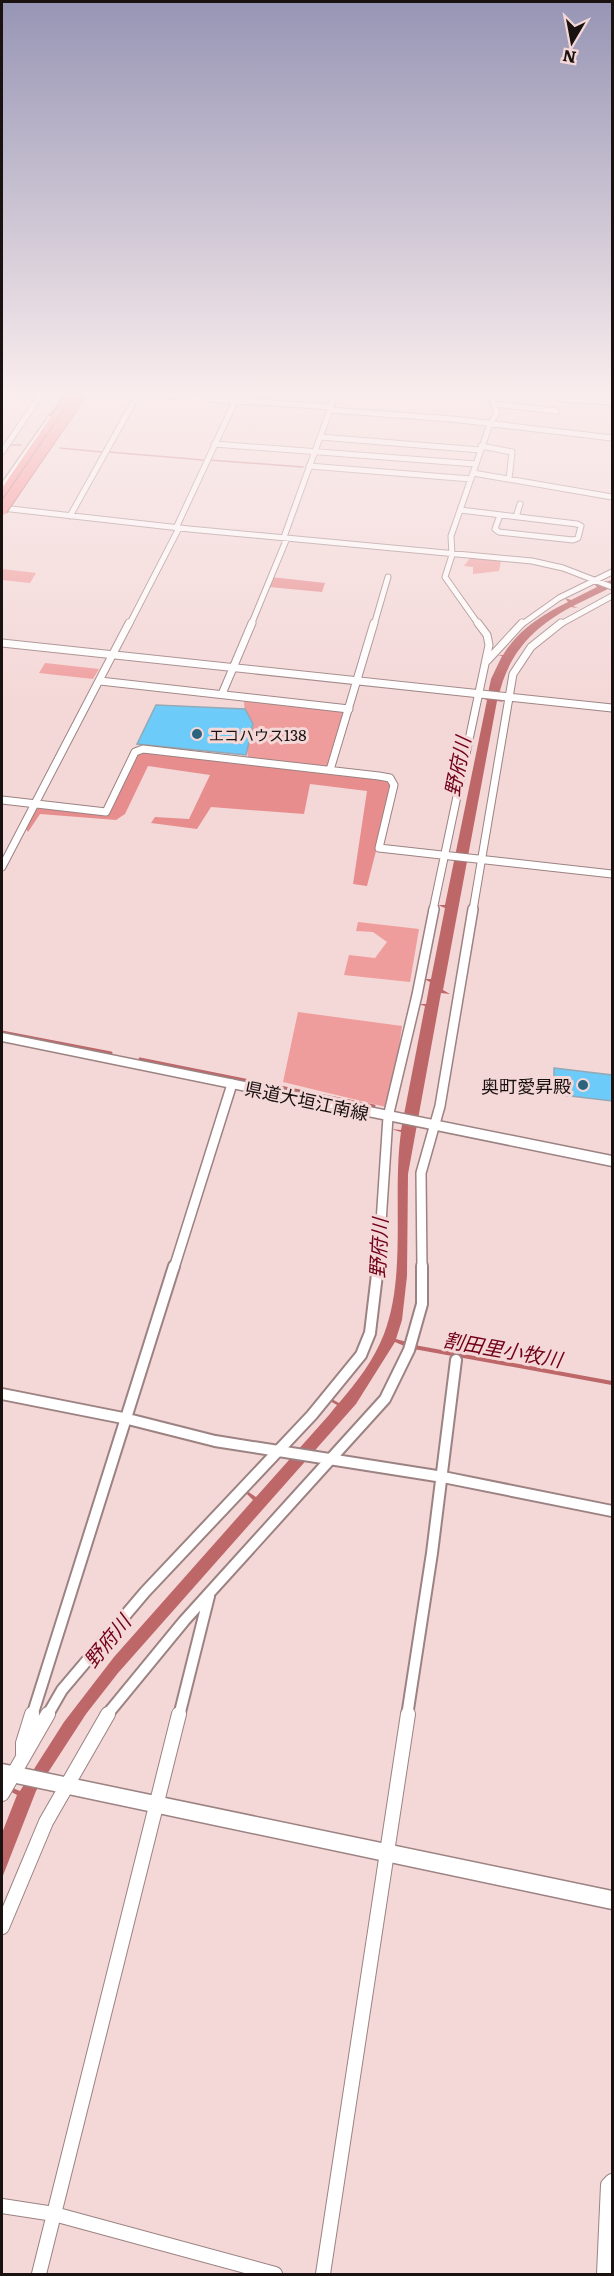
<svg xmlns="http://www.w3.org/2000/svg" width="614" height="2276" viewBox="0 0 614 2276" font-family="Literata,'Noto Sans JP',serif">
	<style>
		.green { fill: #ef9c9c }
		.forest { fill: #e88d8e }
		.water { fill: #bd6769 }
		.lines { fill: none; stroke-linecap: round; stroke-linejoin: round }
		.stream-far2 { stroke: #bd6769; stroke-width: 1.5 }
		.stream-far1 { stroke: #bd6769; stroke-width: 3 }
		.stream { stroke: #bd6769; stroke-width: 4 }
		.building { fill: #6dcbf9; stroke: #91a8b5; stroke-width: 1.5 }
		.street-far4-casing { stroke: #9c8282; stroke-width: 7 }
		.street-far3-casing { stroke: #9c8282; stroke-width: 9 }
		.street-far2-casing { stroke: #9c8282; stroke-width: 12 }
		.street-far1-casing { stroke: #9c8282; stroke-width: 14 }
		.street-casing { stroke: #9c8282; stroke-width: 16 }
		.secondary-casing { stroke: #9c8282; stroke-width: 3 }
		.highway-casing { stroke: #ab575a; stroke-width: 4 }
		.street-far4 { stroke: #fff; stroke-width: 5 }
		.street-far3 { stroke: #fff; stroke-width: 7 }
		.street-far2 { stroke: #fff; stroke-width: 9 }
		.street-far1 { stroke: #fff; stroke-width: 10 }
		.street { stroke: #fff; stroke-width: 14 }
		.secondary { fill: #fff; fill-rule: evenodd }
		.highway { fill: #f97d82; fill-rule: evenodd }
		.highway-bridge-casing { stroke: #ab575a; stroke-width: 12; stroke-linecap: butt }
		.highway-bridge { stroke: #f97d82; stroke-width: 10 }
		.poi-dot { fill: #2c647e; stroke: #f4d7d7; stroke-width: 2 }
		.labels { text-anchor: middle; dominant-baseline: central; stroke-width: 6; stroke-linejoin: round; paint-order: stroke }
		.far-poi-label { font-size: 15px; fill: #1a1111; stroke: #f4d7d7; text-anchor: start }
		.poi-label { font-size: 18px; fill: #1a1111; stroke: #f4d7d7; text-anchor: end }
		.street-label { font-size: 18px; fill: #1a1111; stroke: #f4d7d7 }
		.water-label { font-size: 20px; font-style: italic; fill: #710019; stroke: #f4d7d7 }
	</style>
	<rect width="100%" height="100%" fill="#f4d7d7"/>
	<path class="green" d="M 470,558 L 501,561 L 499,571 L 473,574 L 473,567 L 464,566 Z
		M 2,569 L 36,573 L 30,583 L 2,580 Z
		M 45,663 L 99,669 L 93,679 L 39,673 Z
		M 244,701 L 349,709 L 331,768 L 248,761 Z
		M 358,922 L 419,929 L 410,982 L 344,975 L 349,955 L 375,958 L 387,942 L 373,932 L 356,931 Z
		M 298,1012 L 402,1026 L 390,1108 L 283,1082 Z"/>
	<path class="forest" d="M 271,577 L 325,583 L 322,592 L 269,587 Z
		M 135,752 L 386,777 L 393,785 L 367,886 L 353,884 L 367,791 L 310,784 L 304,814 L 211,807 L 197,829 L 151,823 L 155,817 L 189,819 L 210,775 L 148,766 L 125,814 L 116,820 L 40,814 L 28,832 L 26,829 L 32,808 L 106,812 Z"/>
	<path class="water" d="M 612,580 L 612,587 L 573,606 L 578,608 L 571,607 C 532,628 507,655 498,699 L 504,702 L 497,701 L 443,990 L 450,994 L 441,993 L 408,1174 L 407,1276 L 402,1320 L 396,1339 L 418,1345 L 416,1351 L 395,1342 L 356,1404 L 118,1673 L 86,1714 L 36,1791 L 2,1878 L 2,1833 L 17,1795 L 6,1789 L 8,1786 L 20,1791 L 64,1722 L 114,1657 L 253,1500 L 246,1493 L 247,1491 L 256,1497 L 329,1415 L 337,1405 L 328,1400 L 330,1398 L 339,1403 C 357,1382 374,1360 384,1334 C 407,1274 392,1196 401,1132 L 391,1129 L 401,1130 L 425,1006 L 418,1004 L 426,1004 L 430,982 L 424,979 L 431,979 L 445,908 L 438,905 L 445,905 L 485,710 L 487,700 L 481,698 L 487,698 L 491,679 L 502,656 L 498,655 L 503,655 C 518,630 543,614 568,602 L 565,598 L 571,600 L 597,587 L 595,585 Z"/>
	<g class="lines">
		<path class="stream-far2" d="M 10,445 L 21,445
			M 60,448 L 102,452
			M 109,452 L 203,460
			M 209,460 L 303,467"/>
		<path class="stream-far1" d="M 2,1032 L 111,1053
			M 140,1059 L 374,1106"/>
		<path class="stream" d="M 414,1347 L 612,1383"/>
	</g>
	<path class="building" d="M 156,705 L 245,709 L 253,724 L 246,755 L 137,744 Z
		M 554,1068 L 612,1075 L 612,1101 L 554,1094 Z"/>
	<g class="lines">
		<defs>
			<path id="street-far4" d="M 166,396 L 331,407
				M 562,399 L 612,402
				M 494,404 L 556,411
				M 330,410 L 452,419 L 612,438
				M 320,437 L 480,450
				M 214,444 L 476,464
				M 481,446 L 512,452 L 509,479
				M 2,452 L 40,396
				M 309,466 L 471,479
				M 473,473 L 612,497
				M 2,508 L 189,529 L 532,561 L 563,568 L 612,587
				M 460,510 L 577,524 L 581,526 L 578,538 L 573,540 L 499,532 L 495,529 L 500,515
				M 70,516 L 137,396
				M 516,517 L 520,504
				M 176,528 L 237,397
				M 284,537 L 335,396
				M 129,625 L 179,528
				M 251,625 L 287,538
				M 374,625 L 388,577
				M 479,625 L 445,577 L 452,555 L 451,536 L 490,424 L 497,413 L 493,402 L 495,396
				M 521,625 L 559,598 L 612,572
				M 559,625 L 612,596"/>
			<path id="street-far3" d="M 2,643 L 612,708
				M 487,661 L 522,623
				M 100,681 L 349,709
				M 222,694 L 252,623
				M 330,770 L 374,623
				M 2,800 L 106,812 L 135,752 L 143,749 L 379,776 L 390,778 L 394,785 L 379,848 L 612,874
				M 2,867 L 129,623
				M 433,910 L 489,645 L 487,635 L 478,623
				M 473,910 L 513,674 L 531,647 L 561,623"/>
			<path id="street-far2" d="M 174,1268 L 232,1084
				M 378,1268 L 388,1117 L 417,995 L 434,909
				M 422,1268 L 421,1173 L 440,1106 L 473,909"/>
			<path id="street-far1" d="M 2,1394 L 128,1419 L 215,1441 L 443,1477 L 612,1511
				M 32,1716 L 174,1266
				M 47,1716 L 62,1690 L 145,1592 L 312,1415 L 361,1355 L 370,1333 L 378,1266
				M 106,1716 L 184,1621 L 385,1399 L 409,1350 L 422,1304 L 422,1266
				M 179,1716 L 209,1596
				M 407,1716 L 432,1553 L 456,1360"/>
			<path id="street" d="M 23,1754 L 23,1743 L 32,1714
				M 2,1794 L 48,1714
				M 2,1927 L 46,1822 L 108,1714
				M 2,2206 L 54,2214 L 275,2274
				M 39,2274 L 179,1714
				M 323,2274 L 408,1714
				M 604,2274 L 608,2185 L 612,2181"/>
			<path id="secondary" d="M 49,416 L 54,417 L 5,489 L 2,489 L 2,483 Z
				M 2,1033 L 612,1156 L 612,1166 L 2,1041 Z
				M 2,1764 L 612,1891 L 612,1909 L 2,1780 Z"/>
			<path id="highway" d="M 65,396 L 75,396 L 6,497 L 2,498 L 2,488 Z"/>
		</defs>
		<use href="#street-far4" class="street-far4-casing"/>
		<use href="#street-far3" class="street-far3-casing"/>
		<use href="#street-far2" class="street-far2-casing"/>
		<use href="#street-far1" class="street-far1-casing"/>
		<use href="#street" class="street-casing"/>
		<use href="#secondary" class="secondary-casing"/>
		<use href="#highway" class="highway-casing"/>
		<use href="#street-far4" class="street-far4"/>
		<use href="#street-far3" class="street-far3"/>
		<use href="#street-far2" class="street-far2"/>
		<use href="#street-far1" class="street-far1"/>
		<use href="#street" class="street"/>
		<use href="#secondary" class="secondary"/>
		<use href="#highway" class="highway"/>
		<defs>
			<path id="highway-bridge" d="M 2,510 L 80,396"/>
		</defs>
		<use href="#highway-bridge" class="highway-bridge-casing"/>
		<use href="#highway-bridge" class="highway-bridge"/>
	</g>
	<linearGradient id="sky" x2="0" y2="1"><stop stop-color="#9795b5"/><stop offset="0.55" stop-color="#faeded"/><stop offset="1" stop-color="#faeded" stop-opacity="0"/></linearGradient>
	<rect width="614" height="715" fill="url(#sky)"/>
	<g class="poi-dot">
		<circle cx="197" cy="734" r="6"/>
		<circle cx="583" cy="1085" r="6"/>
	</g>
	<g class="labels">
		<g class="far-poi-label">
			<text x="209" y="734">エコハウス138</text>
		</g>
		<g class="poi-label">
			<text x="571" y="1085">奥町愛昇殿</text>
		</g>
		<g class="street-label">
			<text transform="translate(307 1100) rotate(12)">県道大垣江南線</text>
		</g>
		<g class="water-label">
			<text transform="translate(456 766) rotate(-79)">野府川</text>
			<text transform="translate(377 1248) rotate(-87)">野府川</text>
			<text transform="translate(503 1348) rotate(10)">割田里小牧川</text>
			<text transform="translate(106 1640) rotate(-51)">野府川</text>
		</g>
	</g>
	<rect width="614" height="2276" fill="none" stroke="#1a1111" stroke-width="6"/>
	<g transform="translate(572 42) rotate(190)" stroke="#f4d7d7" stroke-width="4.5" paint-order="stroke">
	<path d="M0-4.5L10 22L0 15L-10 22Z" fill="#1a1111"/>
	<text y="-9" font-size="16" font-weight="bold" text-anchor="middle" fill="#1a1111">N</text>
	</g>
</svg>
